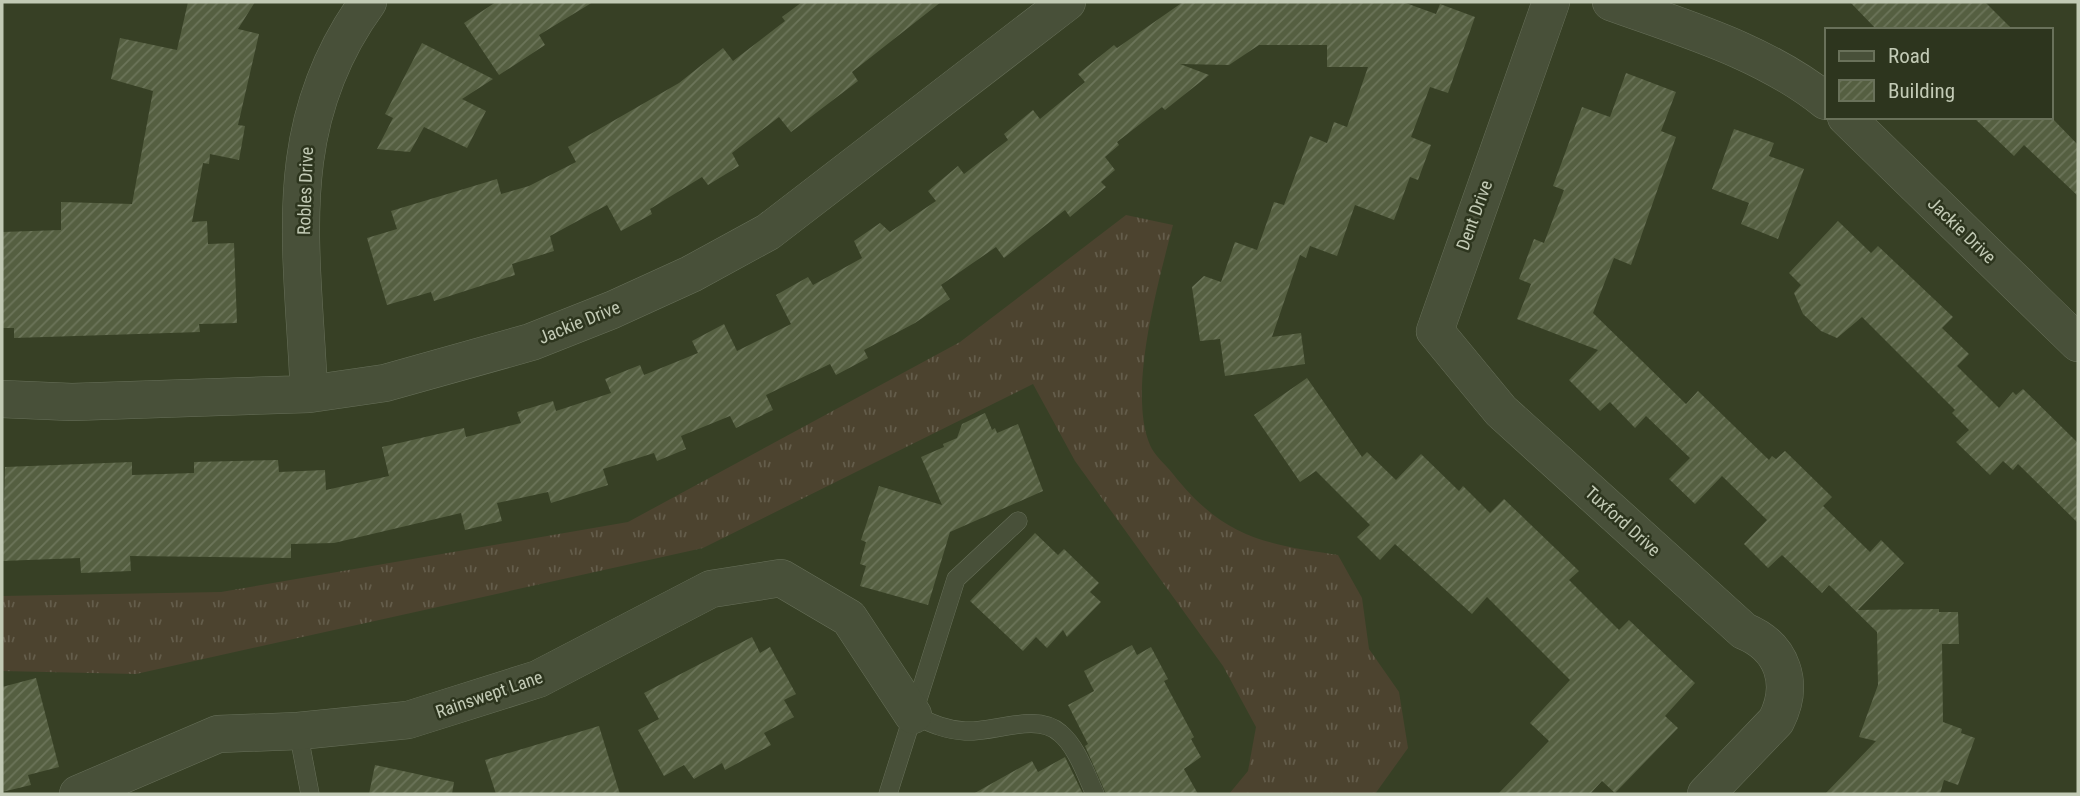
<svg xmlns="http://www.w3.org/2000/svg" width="2080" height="796" viewBox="0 0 2080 796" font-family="'Roboto Condensed',sans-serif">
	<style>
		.grass { fill: url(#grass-tufts) }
		.building { fill: url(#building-hatch) }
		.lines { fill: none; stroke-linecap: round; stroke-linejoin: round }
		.service-casing { stroke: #68705a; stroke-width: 19 }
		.minor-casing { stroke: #68705a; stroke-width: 38 }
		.service { stroke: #485039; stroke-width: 18 }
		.minor { stroke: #485039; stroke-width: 37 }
		.labels { text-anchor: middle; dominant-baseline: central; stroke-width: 5; stroke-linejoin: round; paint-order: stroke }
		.street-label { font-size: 18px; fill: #c2cab5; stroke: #2d351e }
	</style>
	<defs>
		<pattern id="grass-tufts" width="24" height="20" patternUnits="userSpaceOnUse" patternTransform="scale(1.75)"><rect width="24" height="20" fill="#4c432f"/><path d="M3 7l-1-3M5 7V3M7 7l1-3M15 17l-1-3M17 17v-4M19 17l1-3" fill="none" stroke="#645d4b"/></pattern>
		<pattern id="building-hatch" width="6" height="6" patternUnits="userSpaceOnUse" patternTransform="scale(1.75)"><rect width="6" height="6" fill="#555f41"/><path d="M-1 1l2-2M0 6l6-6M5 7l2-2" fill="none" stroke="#6c755a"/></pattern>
	</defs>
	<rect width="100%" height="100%" fill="#374025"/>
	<path class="grass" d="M 1126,215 L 1173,225 C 1159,280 1127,391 1150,445 C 1154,455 1166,465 1173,474 C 1223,537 1263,544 1338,555 L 1362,598 L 1369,649 L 1399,692 L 1408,748 L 1375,794 L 1229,794 L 1248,771 L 1256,727 L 1223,666 L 1075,461 L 1033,384 L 703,548 L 136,674 L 2,671 L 2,596 L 221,592 L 628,522 L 960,342 Z"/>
	<path class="building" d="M 188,2 L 255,2 L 238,29 L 259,34 L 238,125 L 245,126 L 239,160 L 210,154 L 209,164 L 203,163 L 192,222 L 207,221 L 208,244 L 234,243 L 237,323 L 199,324 L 200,332 L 14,338 L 14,328 L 2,328 L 2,232 L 61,230 L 61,202 L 132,204 L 153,91 L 111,79 L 120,38 L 177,50 Z
		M 496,2 L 593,2 L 539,35 L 545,45 L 499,75 L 464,23 Z
		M 802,2 L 941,2 L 852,72 L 858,81 L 791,132 L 779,117 L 732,153 L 739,166 L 708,185 L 702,177 L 650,209 L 652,214 L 621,231 L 607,205 L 550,236 L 554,251 L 512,264 L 515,275 L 434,301 L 431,292 L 387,305 L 367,238 L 397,229 L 391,211 L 497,179 L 501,194 L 529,186 L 576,162 L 568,147 L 679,83 L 723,48 L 733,61 L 785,21 L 782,17 Z
		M 1183,2 L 1403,2 L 1436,14 L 1440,4 L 1475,17 L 1448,93 L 1430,87 L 1411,137 L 1431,145 L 1418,180 L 1410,177 L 1394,220 L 1355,205 L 1337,256 L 1310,246 L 1306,258 L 1300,255 L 1272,337 L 1301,333 L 1305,364 L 1225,376 L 1220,339 L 1200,341 L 1192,287 L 1204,276 L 1221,282 L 1235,242 L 1257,250 L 1274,202 L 1284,205 L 1310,136 L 1327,143 L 1334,122 L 1347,127 L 1368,67 L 1327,67 L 1327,45 L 1259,45 L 1229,65 L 1180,64 L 1209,75 L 1165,110 L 1162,107 L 1117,142 L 1119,145 L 1105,157 L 1115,170 L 1101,182 L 1106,187 L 1070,217 L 1065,210 L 1004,258 L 996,247 L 941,285 L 950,299 L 915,323 L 864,350 L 868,358 L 836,375 L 830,364 L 766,395 L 773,410 L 736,428 L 730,416 L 681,436 L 686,449 L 657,461 L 654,453 L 603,469 L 608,485 L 551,503 L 548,492 L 497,503 L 502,521 L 465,530 L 461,513 L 334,543 L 291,544 L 291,558 L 130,556 L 131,571 L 81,573 L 80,558 L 2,561 L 5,467 L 132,462 L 132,475 L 194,473 L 194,462 L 278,460 L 279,472 L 325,470 L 326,490 L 389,476 L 382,447 L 464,428 L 466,437 L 521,423 L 517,412 L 553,401 L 556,411 L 611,393 L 605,379 L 640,365 L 644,375 L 698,353 L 692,341 L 724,324 L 737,351 L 791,324 L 776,295 L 808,277 L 813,285 L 862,258 L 854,241 L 880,223 L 890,232 L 936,201 L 928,191 L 958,166 L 964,174 L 1008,140 L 1004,134 L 1033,110 L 1040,119 L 1085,82 L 1078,74 L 1114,45 L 1117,48 Z
		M 1850,2 L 1985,2 L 2013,30 L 1877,30 Z
		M 422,43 L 493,79 L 462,99 L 486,111 L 467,148 L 424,127 L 410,152 L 377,149 L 393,118 L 385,114 Z
		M 1626,73 L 1676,92 L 1661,131 L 1676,137 L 1631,265 L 1614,258 L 1593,313 L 1686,404 L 1698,391 L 1769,460 L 1772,456 L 1776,459 L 1785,451 L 1832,497 L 1823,506 L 1870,552 L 1881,540 L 1904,563 L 1858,610 L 1939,609 L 1939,612 L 1958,612 L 1959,644 L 1942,644 L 1943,722 L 1962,729 L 1961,733 L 1975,738 L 1958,785 L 1944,780 L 1940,794 L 1825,794 L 1876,741 L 1859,737 L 1878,685 L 1877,632 L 1829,585 L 1822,593 L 1782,555 L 1768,568 L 1744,544 L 1767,520 L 1722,476 L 1695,504 L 1669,479 L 1690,458 L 1646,416 L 1635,428 L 1610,402 L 1600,411 L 1569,380 L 1598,350 L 1517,319 L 1531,284 L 1519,279 L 1534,239 L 1544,243 L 1564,190 L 1553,186 L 1582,107 L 1610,117 Z
		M 1973,117 L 2051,117 L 2078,145 L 2078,196 L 2024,145 L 2014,156 Z
		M 1734,129 L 1774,143 L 1769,156 L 1804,169 L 1778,239 L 1741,224 L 1749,203 L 1712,189 Z
		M 1838,221 L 1871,253 L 1878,246 L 1953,317 L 1942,328 L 1969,354 L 1957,366 L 1999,408 L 2013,392 L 2016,395 L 2023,389 L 2078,443 L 2078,523 L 2018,464 L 2013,470 L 2003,461 L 1990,475 L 1956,442 L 1969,430 L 1952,413 L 1955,410 L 1862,317 L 1837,338 L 1821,331 L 1803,314 L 1794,293 L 1801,285 L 1789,273 Z
		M 1307,378 L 1362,457 L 1367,452 L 1396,480 L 1421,454 L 1459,491 L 1463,486 L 1490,513 L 1504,499 L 1579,571 L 1569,580 L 1619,630 L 1629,620 L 1695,683 L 1665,716 L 1678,728 L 1615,793 L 1602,781 L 1590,794 L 1498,794 L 1549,741 L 1530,723 L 1570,680 L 1487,597 L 1472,614 L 1395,544 L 1380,560 L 1357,537 L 1370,525 L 1316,471 L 1300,482 L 1254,415 Z
		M 985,413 L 992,430 L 995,428 L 997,433 L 1018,424 L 1043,491 L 950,532 L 928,605 L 860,586 L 866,566 L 860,564 L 866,542 L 861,540 L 879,486 L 942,505 L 921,457 L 944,447 L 943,444 L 957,438 L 962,424 Z
		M 1035,533 L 1058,555 L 1064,549 L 1099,583 L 1090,592 L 1101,602 L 1067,637 L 1063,630 L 1047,648 L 1036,637 L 1023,651 L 970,601 Z
		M 752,637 L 760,653 L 770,647 L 796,694 L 784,700 L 794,717 L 764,733 L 771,745 L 725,770 L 722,763 L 694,779 L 684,765 L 664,776 L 638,730 L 659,719 L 644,693 Z
		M 1132,645 L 1137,655 L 1151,647 L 1168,679 L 1164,681 L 1194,737 L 1191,739 L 1201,757 L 1184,769 L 1198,794 L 1106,794 L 1085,746 L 1088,744 L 1068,705 L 1094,691 L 1084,671 Z
		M 36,678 L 59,767 L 28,775 L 31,785 L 2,792 L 2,687 Z
		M 599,726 L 620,794 L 496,794 L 485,760 Z
		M 1065,757 L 1083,794 L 973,794 L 1032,761 L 1038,772 Z
		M 375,765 L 454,782 L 452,794 L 369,794 Z"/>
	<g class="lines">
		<defs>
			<path id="service" d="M 913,715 C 931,723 945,730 965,731 C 993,733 1036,712 1060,733 C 1077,747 1086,775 1095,794
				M 298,731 L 310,794
				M 888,794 L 956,579 L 1018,521"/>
			<path id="minor" d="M 1551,2 L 1435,331 L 1501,411 L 1744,631 C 1783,647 1795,684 1776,721 L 1706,794
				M 1611,2 C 1686,29 1763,51 1826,101
				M 1846,117 L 2078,343
				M 309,394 C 303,249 277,127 368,2
				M 2,399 L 72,402 L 309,394 L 385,383 L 531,342 L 612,310 L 691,274 L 768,232 L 1067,2
				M 78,794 L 218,734 L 298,731 L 408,720 L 538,679 L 711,589 L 781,578 L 849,618 L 913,715"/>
		</defs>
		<use href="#service" class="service-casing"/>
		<use href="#minor" class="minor-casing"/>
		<use href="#service" class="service"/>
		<use href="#minor" class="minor"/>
	</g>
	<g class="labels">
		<g class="street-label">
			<text transform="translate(305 191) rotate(-88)">Robles Drive</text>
			<text transform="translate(1474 215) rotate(-70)">Dent Drive</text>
			<text transform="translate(1962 230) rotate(44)">Jackie Drive</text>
			<text transform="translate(579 322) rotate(-22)">Jackie Drive</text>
			<text transform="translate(1623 521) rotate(42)">Tuxford Drive</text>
			<text transform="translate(489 694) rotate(-19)">Rainswept Lane</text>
		</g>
	</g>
	<rect width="2080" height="796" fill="none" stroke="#c2cab5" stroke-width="7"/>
	<rect x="1825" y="28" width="228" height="91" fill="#2d351e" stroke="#69715a" stroke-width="2"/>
	<rect x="1839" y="51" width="35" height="10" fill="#485039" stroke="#69715a" stroke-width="2"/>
	<text x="1888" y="63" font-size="21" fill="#c2cab5">Road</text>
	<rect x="1839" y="80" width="35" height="21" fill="url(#building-hatch)" stroke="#69715a" stroke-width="2"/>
	<text x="1888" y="98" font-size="21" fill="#c2cab5">Building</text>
</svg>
